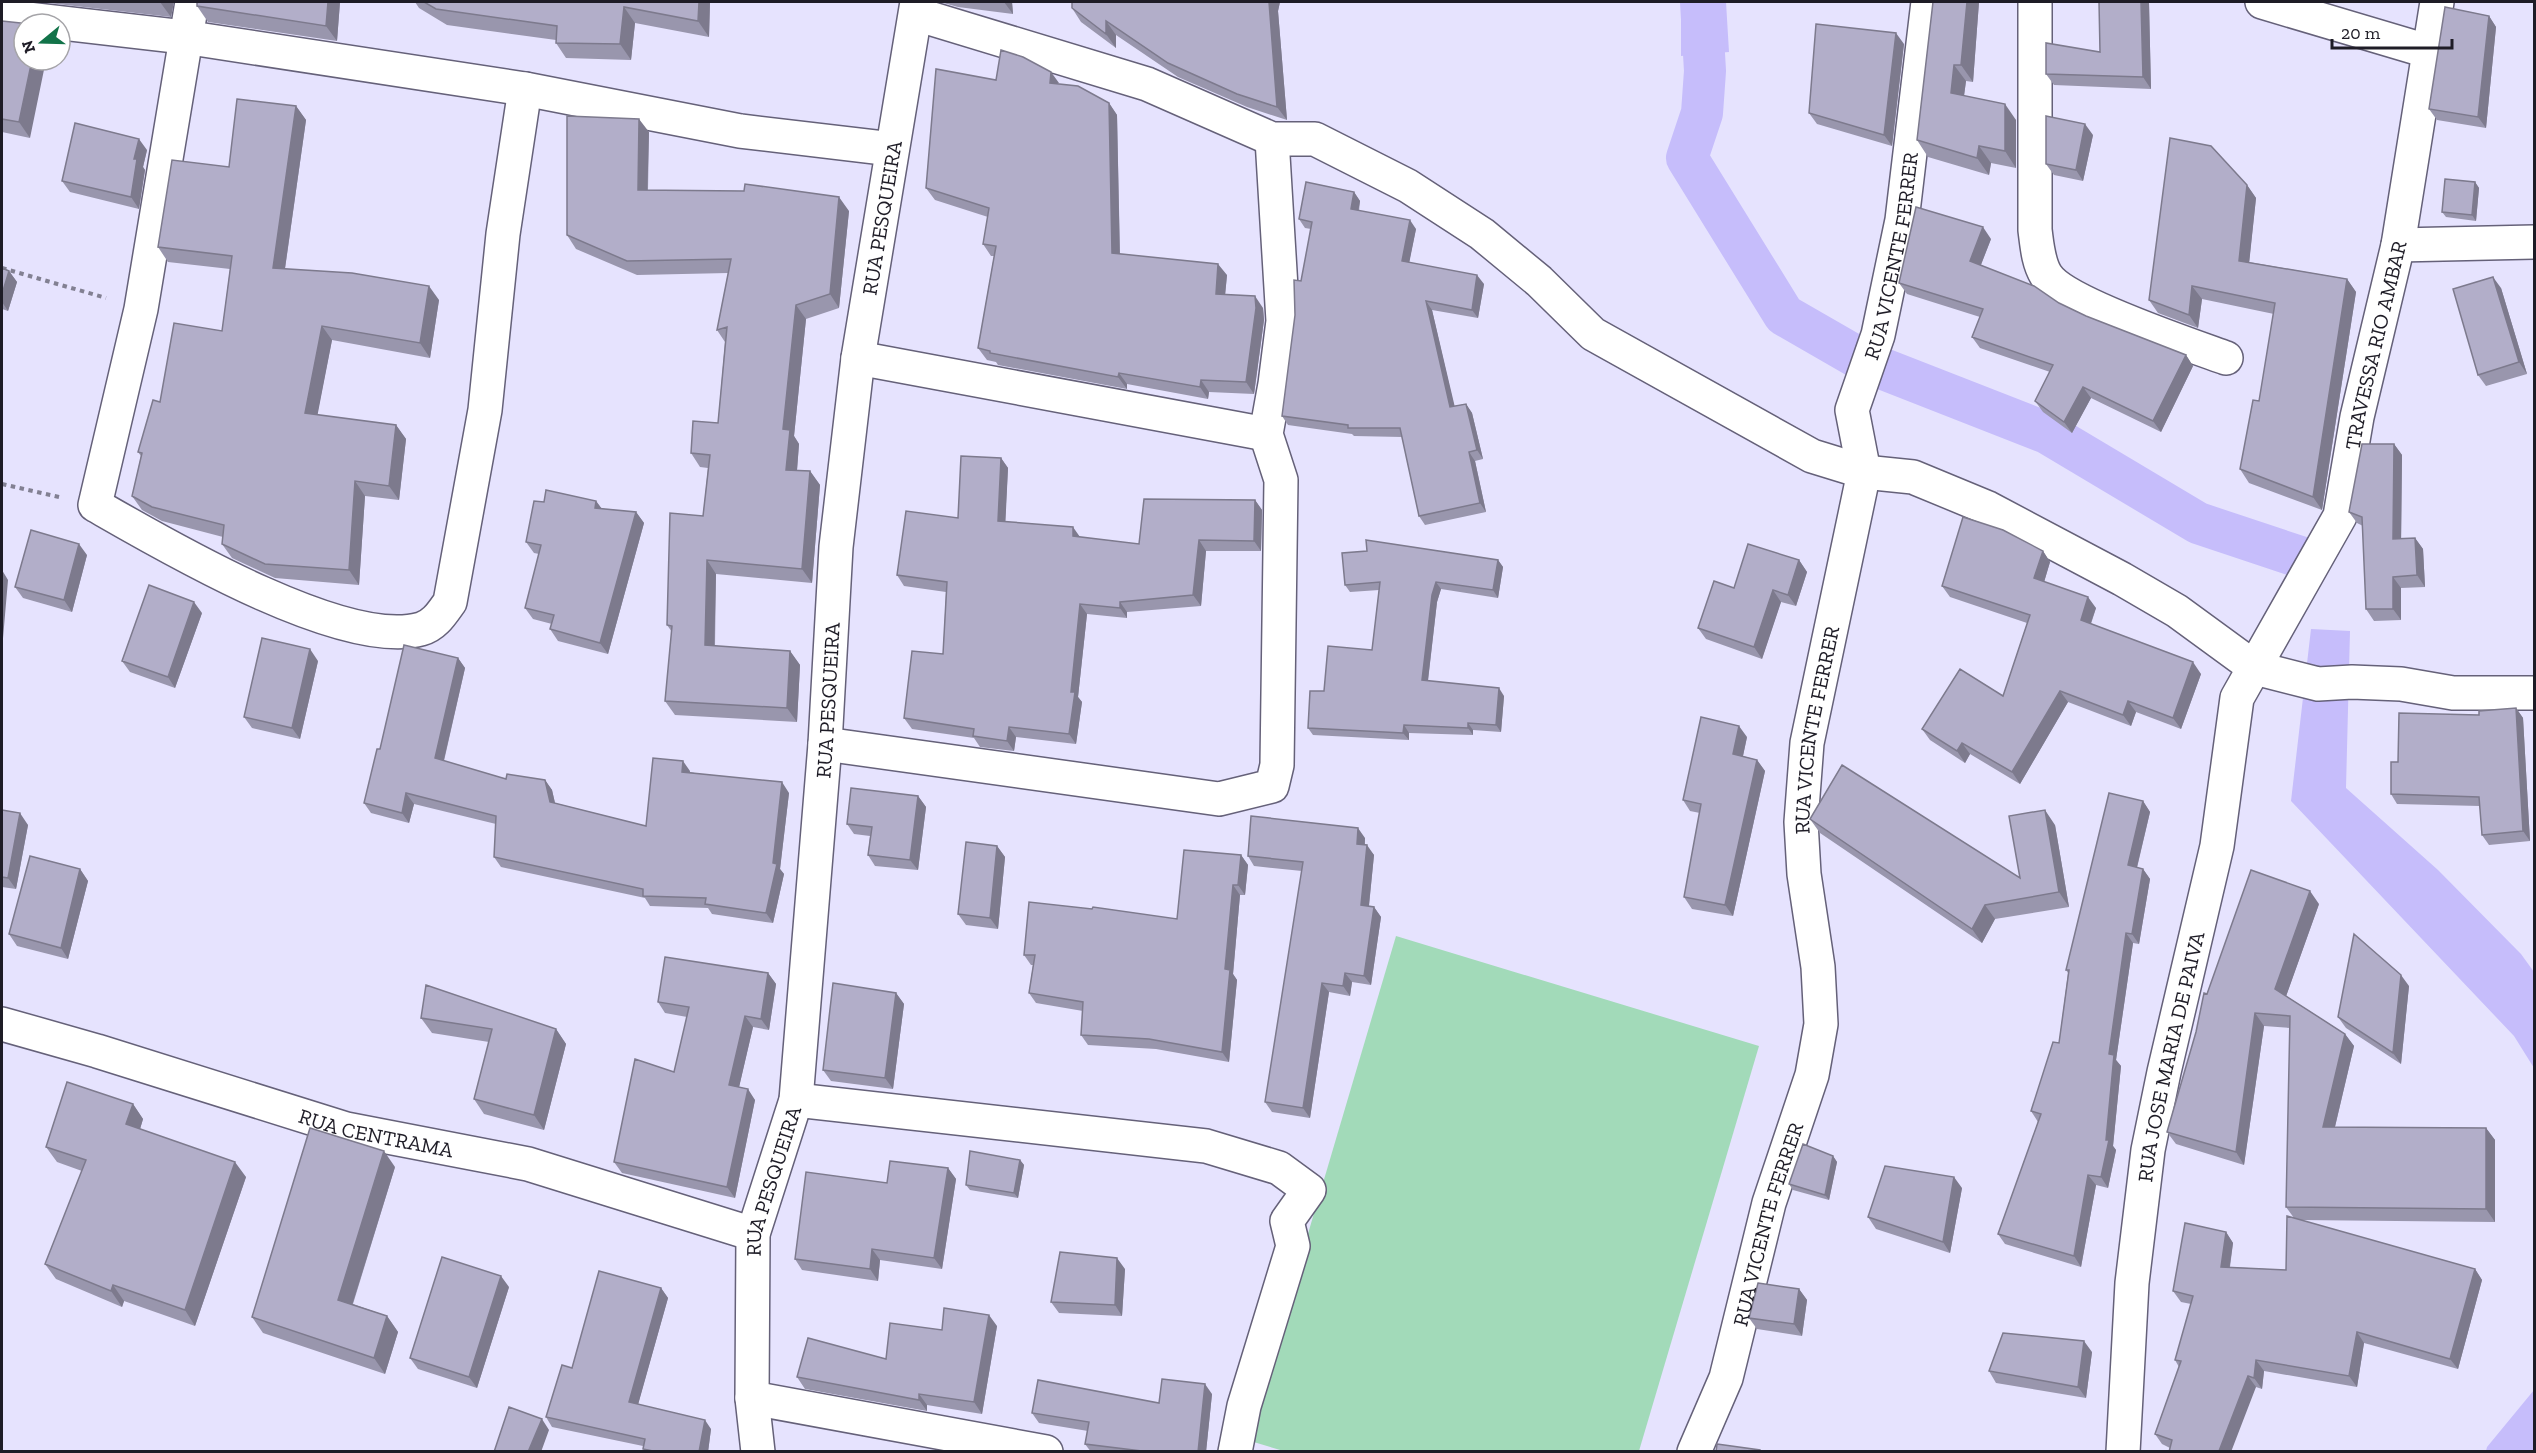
<svg xmlns="http://www.w3.org/2000/svg" width="2536" height="1453" viewBox="0 0 2536 1453" font-family="'Zilla Slab',serif">
	<style>
		.green { fill: #a2dab9 }
		.water { fill: #c6bdfb }
		.lines { fill: none; stroke-linecap: round; stroke-linejoin: round }
		.canal { stroke: #c6bdfb; stroke-width: 42 }
		.minor-casing { stroke: #656179; stroke-width: 36 }
		.path { stroke: #828092; stroke-width: 4; stroke-dasharray: 4.5 4.5; stroke-linecap: butt }
		.minor { stroke: #fff; stroke-width: 33 }
		.wall { fill: #9996ad }
		.shaded-wall { fill: #7d7a8d }
		.building { fill: #b2aec9; stroke: #7d7a8d; stroke-width: 1.5 }
		.labels { text-anchor: middle; dominant-baseline: central; stroke-width: 4.5; stroke-linejoin: round; paint-order: stroke }
		.street-label { font-size: 21px; fill: #1e1c26; stroke: #fff }
	</style>
	<rect width="100%" height="100%" fill="#e6e3fe"/>
	<path class="green" d="M 1396,936 L 1759,1046 L 1639,1451 L 1287,1452 L 1247,1440 Z"/>
	<path class="water" d="M 1681,2 L 1726,2 L 1729,52 L 1681,56 Z
		M 2311,629 L 2350,631 L 2346,788 L 2438,870 L 2521,954 L 2534,972 L 2534,1068 L 2514,1036 L 2291,801 Z
		M 2534,1390 L 2534,1451 L 2486,1451 L 2487,1447 Z"/>
	<g class="lines">
		<path class="canal" d="M 1701,2 L 1705,71 L 1702,113 L 1687,158 L 1784,315 L 1857,357
			M 1886,370 L 2047,433 L 2198,523 L 2300,557"/>
		<defs>
			<g id="minor">
				<path d="M 192,2 L 141,309 L 95,505 C 163,544 344,651 421,629 C 435,625 442,613 450,602 L 485,410 L 503,234 L 525,89"/>
				<path d="M 2035,2 L 2035,230 C 2037,245 2038,262 2046,275 C 2064,303 2190,345 2226,358"/>
				<path d="M 2262,2 L 2427,51"/>
				<path d="M 916,14 L 1147,84 L 1272,139 L 1315,139 L 1408,186 L 1482,234 L 1539,281 L 1593,334 L 1812,456 L 1864,472 L 1913,477 L 1988,508 L 2122,579 L 2177,611 L 2255,668 L 2318,684 L 2352,682 L 2401,684 L 2453,693 L 2534,693"/>
				<path d="M 2,16 L 184,37 L 525,89 L 740,131 L 892,149"/>
				<path d="M 2398,245 L 2534,242"/>
				<path d="M 858,358 L 1266,434"/>
				<path d="M 825,744 L 1219,799 L 1272,786 L 1277,765 L 1281,480 L 1266,434 L 1275,384 L 1283,321 L 1272,139"/>
				<path id="s1" d="M 2,1024 L 97,1051 L 346,1129 L 528,1164 L 753,1234"/>
				<path d="M 796,1100 L 1206,1146 L 1279,1168 L 1309,1190 L 1287,1221 L 1293,1246 L 1244,1406 L 1235,1452"/>
				<path d="M 752,1398 L 1046,1452"/>
				<path id="s2" d="M 758,1452 L 752,1398 L 753,1234 L 796,1100 L 825,744 L 836,547 L 858,358 L 917,2"/>
				<path id="s3" d="M 1694,1452 L 1726,1378 L 1769,1203 L 1812,1075 L 1821,1024 L 1818,967 L 1804,874 L 1801,822 L 1807,743 L 1864,472 L 1852,410 L 1878,335 L 1902,220 L 1928,2"/>
				<path id="s4" d="M 2123,1452 L 2132,1283 L 2148,1150 L 2164,1072 L 2217,846 L 2237,698 L 2340,516 L 2357,417 L 2398,245 L 2437,2"/>
			</g>
		</defs>
		<use href="#minor" class="minor-casing"/>
		<path class="path" d="M 2,268 L 106,298
			M 2,484 L 59,497"/>
		<use href="#minor" class="minor"/>
	</g>
	<path class="wall" d="M 40,2 L 174,2 L 171,17 Z
		M 340,2 L 337,41 L 208,22 L 197,6 Z
		M 415,2 L 710,2 L 709,37 L 635,23 L 631,60 L 566,58 L 556,43 L 556,40 L 447,25 L 419,8 Z
		M 940,2 L 1012,2 L 1013,14 L 958,7 Z
		M 1072,2 L 1280,2 L 1278,11 L 1287,120 L 1247,107 L 1178,77 L 1116,35 L 1116,48 L 1081,22 L 1072,8 Z
		M 1933,2 L 1979,2 L 1973,82 L 1966,81 L 1964,96 L 2016,120 L 2016,168 L 1991,163 L 1989,175 L 1928,157 L 1917,140 Z
		M 2149,3 L 2151,89 L 2054,85 L 2046,74 L 2100,52 Z
		M 2489,16 L 2496,27 L 2486,128 L 2437,120 L 2429,109 Z
		M 2,21 L 30,138 L 2,132 Z
		M 1904,44 L 1892,146 L 1817,124 L 1809,113 Z
		M 996,80 L 1059,84 L 1109,103 L 1117,115 L 1120,254 L 1227,275 L 1225,295 L 1263,308 L 1264,320 L 1254,394 L 1209,392 L 1208,399 L 1127,384 L 1127,389 L 998,365 L 996,362 L 987,360 L 978,348 L 994,256 L 991,256 L 983,244 L 988,217 L 935,200 L 926,188 Z
		M 296,106 L 306,120 L 285,269 L 439,300 L 430,358 L 332,340 L 317,415 L 396,425 L 406,439 L 399,500 L 365,496 L 359,585 L 275,578 L 232,558 L 222,544 L 223,537 L 162,521 L 142,510 L 132,496 L 141,456 L 138,452 L 160,402 L 222,331 L 230,269 L 168,262 L 158,247 L 229,167 Z
		M 649,132 L 648,190 L 849,211 L 839,308 L 806,319 L 794,436 L 799,444 L 797,470 L 810,471 L 820,485 L 812,583 L 716,574 L 715,646 L 790,651 L 800,665 L 797,722 L 675,715 L 665,701 L 672,632 L 667,625 L 703,516 L 708,468 L 700,467 L 691,453 L 718,423 L 725,342 L 717,330 L 728,273 L 637,275 L 576,249 L 567,235 Z
		M 2093,135 L 2083,181 L 2054,175 L 2046,164 Z
		M 147,150 L 143,167 L 145,170 L 139,209 L 70,192 L 62,181 Z
		M 2475,182 L 2479,188 L 2476,221 L 2446,217 L 2442,212 Z
		M 2247,185 L 2256,198 L 2249,262 L 2347,279 L 2356,292 L 2322,510 L 2249,483 L 2240,469 L 2259,401 L 2274,314 L 2202,299 L 2198,328 L 2158,313 L 2149,300 Z
		M 1354,192 L 1360,201 L 1359,211 L 1416,229 L 1409,262 L 1484,284 L 1478,318 L 1432,310 L 1454,406 L 1466,404 L 1472,413 L 1483,459 L 1475,461 L 1486,512 L 1425,525 L 1419,516 L 1402,437 L 1354,436 L 1352,434 L 1288,425 L 1282,416 L 1301,281 L 1311,229 L 1305,228 L 1299,219 Z
		M 1991,239 L 1981,265 L 2086,316 L 2186,355 L 2193,366 L 2161,432 L 2091,398 L 2072,433 L 2043,412 L 2035,401 L 2050,372 L 1980,348 L 1972,337 L 1980,317 L 1907,294 L 1899,283 Z
		M 2,268 L 9,271 L 17,282 L 8,311 L 2,309 Z
		M 2501,288 L 2527,374 L 2486,386 L 2478,375 Z
		M 2394,444 L 2402,455 L 2401,539 L 2415,538 L 2423,549 L 2425,587 L 2401,588 L 2401,620 L 2374,621 L 2366,609 L 2363,526 L 2357,523 L 2349,512 Z
		M 1001,458 L 1008,468 L 1005,522 L 1080,537 L 1139,544 L 1255,500 L 1262,510 L 1261,551 L 1206,551 L 1201,606 L 1127,612 L 1127,618 L 1087,614 L 1078,697 L 1082,702 L 1076,744 L 1016,737 L 1014,751 L 980,747 L 974,738 L 912,729 L 904,718 L 943,654 L 946,592 L 904,586 L 897,575 L 958,518 Z
		M 596,501 L 602,509 L 636,512 L 644,523 L 608,654 L 558,641 L 550,629 L 552,624 L 533,619 L 525,608 L 539,554 L 534,553 L 526,542 L 544,502 Z
		M 2043,551 L 2050,562 L 2044,582 L 2096,608 L 2091,624 L 2201,674 L 2181,729 L 2136,712 L 2131,726 L 2068,702 L 2020,784 L 1970,754 L 1965,763 L 1930,740 L 1922,729 L 2003,696 L 2027,623 L 1950,597 L 1942,586 Z
		M 87,555 L 72,612 L 23,598 L 15,587 Z
		M 1498,560 L 1503,567 L 1498,598 L 1441,589 L 1437,602 L 1428,681 L 1504,696 L 1501,732 L 1473,730 L 1473,735 L 1409,733 L 1409,740 L 1313,735 L 1308,728 L 1324,691 L 1372,650 L 1379,590 L 1350,592 L 1345,585 Z
		M 1799,560 L 1807,572 L 1796,606 L 1781,602 L 1762,659 L 1706,639 L 1698,628 L 1734,588 Z
		M 202,613 L 175,688 L 130,672 L 122,661 Z
		M 458,658 L 465,668 L 444,761 L 506,779 L 545,780 L 552,790 L 555,803 L 646,826 L 690,771 L 690,772 L 789,793 L 780,869 L 784,874 L 773,923 L 712,914 L 708,908 L 650,906 L 645,898 L 501,867 L 494,857 L 496,824 L 414,804 L 409,823 L 371,813 L 364,803 L 380,749 Z
		M 318,661 L 300,739 L 252,728 L 244,717 Z
		M 2516,708 L 2523,718 L 2530,841 L 2489,845 L 2482,835 L 2480,806 L 2397,804 L 2391,794 L 2398,762 L 2479,715 Z
		M 1747,737 L 1743,756 L 1757,760 L 1765,771 L 1733,916 L 1692,909 L 1684,897 L 1700,813 L 1690,811 L 1683,800 Z
		M 918,796 L 926,807 L 918,870 L 875,866 L 868,855 L 870,836 L 854,834 L 847,824 Z
		M 2143,801 L 2150,812 L 2137,868 L 2143,869 L 2150,879 L 2139,944 L 2133,943 L 2116,1060 L 2121,1066 L 2113,1146 L 2116,1150 L 2108,1188 L 2096,1185 L 2081,1267 L 2005,1244 L 1998,1234 L 2038,1122 L 2031,1111 L 2059,1043 L 2068,973 L 2066,970 Z
		M 2,810 L 28,825 L 16,889 L 2,887 Z
		M 1810,819 L 2020,878 L 2055,825 L 2069,907 L 1995,919 L 1982,943 L 1820,833 Z
		M 1365,838 L 1365,845 L 1374,855 L 1369,906 L 1374,907 L 1381,917 L 1371,985 L 1352,982 L 1350,996 L 1329,992 L 1310,1118 L 1272,1112 L 1265,1102 L 1302,871 L 1254,866 L 1248,856 Z
		M 997,846 L 1005,857 L 998,929 L 966,925 L 958,914 Z
		M 1241,855 L 1248,865 L 1245,895 L 1240,895 L 1233,974 L 1237,980 L 1229,1062 L 1156,1049 L 1088,1045 L 1081,1035 L 1083,1011 L 1036,1003 L 1029,993 L 1033,965 L 1031,965 L 1024,955 L 1092,909 L 1177,919 Z
		M 80,869 L 88,881 L 68,959 L 17,946 L 9,934 Z
		M 2319,904 L 2286,996 L 2345,1034 L 2354,1046 L 2335,1127 L 2486,1128 L 2495,1140 L 2495,1222 L 2299,1220 L 2475,1269 L 2482,1280 L 2458,1369 L 2364,1343 L 2357,1387 L 2264,1371 L 2262,1389 L 2256,1387 L 2170,1448 L 2162,1444 L 2155,1434 L 2179,1367 L 2175,1360 L 2191,1304 L 2181,1302 L 2173,1291 L 2226,1232 L 2233,1243 L 2230,1267 L 2286,1270 L 2294,1218 L 2286,1207 L 2290,1028 L 2264,1026 L 2244,1165 L 2176,1144 L 2167,1132 L 2207,994 Z
		M 768,973 L 776,984 L 769,1030 L 753,1027 L 739,1087 L 755,1100 L 735,1198 L 622,1173 L 614,1162 L 674,1072 L 687,1017 L 665,1013 L 658,1002 Z
		M 2409,986 L 2401,1064 L 2346,1028 L 2338,1017 Z
		M 896,993 L 904,1004 L 893,1089 L 831,1081 L 823,1070 Z
		M 421,1018 L 556,1029 L 566,1044 L 544,1130 L 484,1114 L 474,1099 L 489,1042 L 432,1033 Z
		M 133,1104 L 143,1119 L 140,1129 L 246,1177 L 195,1326 L 124,1301 L 122,1307 L 56,1279 L 45,1264 L 82,1171 L 57,1162 L 46,1147 Z
		M 1833,1156 L 1837,1162 L 1829,1200 L 1793,1190 L 1789,1184 Z
		M 1020,1160 L 1024,1165 L 1018,1198 L 970,1190 L 966,1185 Z
		M 395,1167 L 353,1304 L 387,1316 L 398,1332 L 385,1374 L 263,1333 L 252,1317 Z
		M 948,1168 L 956,1179 L 942,1269 L 880,1260 L 878,1281 L 802,1270 L 795,1259 L 887,1183 Z
		M 1962,1188 L 1950,1253 L 1876,1229 L 1868,1217 Z
		M 1125,1269 L 1122,1316 L 1059,1313 L 1051,1302 Z
		M 509,1287 L 477,1388 L 418,1369 L 410,1358 Z
		M 661,1288 L 668,1298 L 638,1404 L 711,1429 L 708,1452 L 645,1452 L 643,1449 L 643,1446 L 552,1427 L 546,1417 L 572,1368 Z
		M 1799,1289 L 1807,1300 L 1802,1336 L 1757,1329 L 1749,1318 Z
		M 997,1326 L 982,1414 L 927,1405 L 927,1411 L 805,1389 L 797,1377 L 886,1359 L 942,1330 Z
		M 2092,1352 L 2086,1398 L 1996,1383 L 1989,1371 Z
		M 1212,1394 L 1206,1452 L 1091,1452 L 1085,1444 L 1088,1431 L 1039,1423 L 1032,1413 L 1159,1403 Z"/>
	<path class="shaded-wall" d="M 160,2 L 174,2 L 171,17 Z
		M 328,2 L 340,2 L 337,41 L 326,26 Z
		M 699,2 L 710,2 L 709,37 L 698,21 Z
		M 1004,2 L 1012,2 L 1013,14 Z
		M 1269,2 L 1280,2 L 1278,11 L 1287,120 L 1277,107 Z
		M 1967,2 L 1979,2 L 1973,82 L 1961,65 Z
		M 2141,2 L 2148,2 L 2149,3 L 2151,89 L 2143,77 Z
		M 624,7 L 635,23 L 631,60 L 620,44 Z
		M 2489,16 L 2496,27 L 2486,128 L 2478,117 Z
		M 1106,21 L 1116,35 L 1116,48 L 1106,34 Z
		M 1896,33 L 1904,44 L 1892,146 L 1884,135 Z
		M 32,60 L 46,60 L 30,138 L 19,122 Z
		M 1954,65 L 1966,81 L 1962,110 L 1951,93 Z
		M 1051,72 L 1059,83 L 1050,83 Z
		M 1109,103 L 1117,115 L 1120,265 L 1112,253 Z
		M 2005,104 L 2016,120 L 2016,168 L 2005,151 Z
		M 296,106 L 306,120 L 283,282 L 273,268 Z
		M 639,119 L 649,132 L 647,203 L 638,190 Z
		M 2085,124 L 2093,135 L 2083,181 L 2076,170 Z
		M 139,139 L 147,150 L 143,167 L 145,170 L 139,209 L 131,197 L 134,159 Z
		M 1979,146 L 1991,163 L 1989,175 L 1977,158 Z
		M 2475,182 L 2479,188 L 2476,221 L 2472,215 Z
		M 2247,185 L 2256,198 L 2248,274 L 2239,261 Z
		M 1354,192 L 1360,201 L 1357,218 L 1351,209 Z
		M 839,197 L 849,211 L 839,308 L 830,294 Z
		M 1410,220 L 1416,229 L 1408,269 L 1402,261 Z
		M 1983,227 L 1991,239 L 1978,272 L 1970,261 Z
		M 1218,264 L 1227,275 L 1224,306 L 1216,294 Z
		M 9,271 L 17,282 L 8,311 L 2,302 L 2,294 Z
		M 1477,275 L 1484,284 L 1478,318 L 1472,310 Z
		M 2493,277 L 2501,288 L 2527,374 L 2519,362 Z
		M 2347,279 L 2356,292 L 2322,510 L 2313,497 Z
		M 429,286 L 439,300 L 430,358 L 420,343 Z
		M 2192,286 L 2202,299 L 2198,328 L 2189,315 Z
		M 1255,296 L 1263,308 L 1264,320 L 1254,394 L 1246,382 Z
		M 1426,301 L 1432,310 L 1457,416 L 1450,407 Z
		M 796,305 L 806,319 L 794,436 L 799,444 L 796,483 L 786,470 L 783,429 Z
		M 322,326 L 332,340 L 315,428 L 305,413 Z
		M 2186,355 L 2193,366 L 2161,432 L 2153,421 Z
		M 1119,373 L 1127,384 L 1127,389 L 1118,377 Z
		M 1201,380 L 1209,392 L 1208,399 L 1200,387 Z
		M 2083,387 L 2091,398 L 2072,433 L 2064,422 Z
		M 1466,404 L 1472,413 L 1483,459 L 1477,450 Z
		M 396,425 L 406,439 L 399,500 L 389,486 Z
		M 2394,444 L 2402,455 L 2401,550 L 2393,539 Z
		M 1469,452 L 1475,461 L 1486,512 L 1480,503 Z
		M 1001,458 L 1008,468 L 1005,531 L 998,521 Z
		M 810,471 L 820,485 L 812,583 L 802,569 Z
		M 355,481 L 365,496 L 359,585 L 349,570 Z
		M 1255,500 L 1262,510 L 1261,551 L 1254,541 Z
		M 596,501 L 604,512 L 595,508 Z
		M 636,512 L 644,523 L 608,654 L 600,643 Z
		M 1073,527 L 1080,537 L 1073,536 Z
		M 2415,538 L 2423,549 L 2425,587 L 2417,575 Z
		M 1199,540 L 1206,551 L 1201,606 L 1193,595 Z
		M 79,544 L 87,555 L 72,612 L 64,600 Z
		M 2043,551 L 2050,562 L 2042,589 L 2034,578 Z
		M 707,560 L 716,574 L 714,659 L 705,645 Z
		M 1498,560 L 1503,567 L 1498,598 L 1493,590 Z
		M 1799,560 L 1807,572 L 1796,606 L 1788,595 Z
		M 2,570 L 8,580 L 2,650 Z
		M 2393,577 L 2401,588 L 2401,620 L 2393,609 Z
		M 1436,582 L 1441,589 L 1437,602 L 1427,688 L 1422,680 L 1432,595 Z
		M 1773,590 L 1781,602 L 1762,659 L 1754,647 Z
		M 2088,597 L 2096,608 L 2088,631 L 2081,620 Z
		M 194,602 L 202,613 L 175,688 L 168,677 Z
		M 1120,602 L 1127,612 L 1127,618 L 1120,608 Z
		M 1080,604 L 1087,614 L 1078,697 L 1082,702 L 1076,744 L 1069,734 L 1071,692 Z
		M 310,649 L 318,661 L 300,739 L 292,728 Z
		M 790,651 L 800,665 L 797,722 L 787,708 Z
		M 458,658 L 465,668 L 442,768 L 435,758 Z
		M 2193,662 L 2201,674 L 2181,729 L 2173,718 Z
		M 1499,688 L 1504,696 L 1501,732 L 1496,725 Z
		M 2060,691 L 2068,702 L 2020,784 L 2012,772 Z
		M 2128,701 L 2136,712 L 2131,726 L 2123,715 Z
		M 2516,708 L 2523,718 L 2530,841 L 2523,831 Z
		M 1468,723 L 1473,730 L 1473,735 L 1468,728 Z
		M 1404,725 L 1409,733 L 1409,740 L 1403,733 Z
		M 1739,726 L 1747,737 L 1741,765 L 1733,754 Z
		M 1009,727 L 1016,737 L 1014,751 L 1007,741 Z
		M 1962,743 L 1970,754 L 1965,763 L 1957,751 Z
		M 1757,760 L 1765,771 L 1733,916 L 1725,905 Z
		M 683,761 L 690,771 L 689,782 L 682,772 Z
		M 545,780 L 552,790 L 557,812 L 550,802 Z
		M 782,782 L 789,793 L 780,869 L 784,874 L 773,923 L 766,913 L 773,863 Z
		M 406,793 L 414,804 L 409,823 L 402,813 Z
		M 918,796 L 926,807 L 918,870 L 910,860 Z
		M 2143,801 L 2150,812 L 2135,875 L 2128,865 Z
		M 2045,810 L 2055,825 L 2069,907 L 2059,892 Z
		M 20,813 L 28,825 L 16,889 L 8,878 Z
		M 1358,828 L 1365,838 L 1364,854 L 1357,844 Z
		M 1367,845 L 1374,855 L 1368,914 L 1361,905 Z
		M 997,846 L 1005,857 L 998,929 L 990,918 Z
		M 1241,855 L 1248,865 L 1245,895 L 1238,885 Z
		M 80,869 L 88,881 L 68,959 L 61,948 Z
		M 2143,869 L 2150,879 L 2139,944 L 2132,934 Z
		M 1233,885 L 1240,895 L 1233,974 L 1237,980 L 1229,1062 L 1222,1052 L 1225,969 Z
		M 2310,891 L 2319,904 L 2284,1002 L 2275,989 Z
		M 1985,905 L 1995,919 L 1982,943 L 1972,929 Z
		M 1374,907 L 1381,917 L 1371,985 L 1364,976 Z
		M 2126,933 L 2133,943 L 2116,1060 L 2121,1066 L 2113,1146 L 2116,1150 L 2108,1188 L 2101,1177 L 2106,1140 L 2109,1054 Z
		M 768,973 L 776,984 L 769,1030 L 761,1019 Z
		M 1345,973 L 1352,982 L 1350,996 L 1343,986 Z
		M 2401,975 L 2409,986 L 2401,1064 L 2393,1053 Z
		M 1322,983 L 1329,992 L 1310,1118 L 1303,1108 Z
		M 896,993 L 904,1004 L 893,1089 L 885,1078 Z
		M 2255,1013 L 2264,1026 L 2244,1165 L 2236,1152 Z
		M 745,1016 L 753,1027 L 737,1096 L 729,1085 Z
		M 556,1029 L 566,1044 L 544,1130 L 534,1115 Z
		M 2345,1034 L 2354,1046 L 2332,1139 L 2323,1127 Z
		M 748,1089 L 755,1100 L 735,1198 L 727,1187 Z
		M 133,1104 L 143,1119 L 137,1139 L 126,1124 Z
		M 2486,1128 L 2495,1140 L 2495,1222 L 2486,1209 Z
		M 384,1151 L 395,1167 L 349,1315 L 338,1300 Z
		M 1833,1156 L 1837,1162 L 1829,1200 L 1825,1195 Z
		M 1020,1160 L 1024,1165 L 1018,1198 L 1014,1193 Z
		M 235,1162 L 246,1177 L 195,1326 L 185,1310 Z
		M 948,1168 L 956,1179 L 942,1269 L 934,1258 Z
		M 2088,1175 L 2096,1185 L 2081,1267 L 2074,1256 Z
		M 1954,1177 L 1962,1188 L 1950,1253 L 1943,1242 Z
		M 2226,1232 L 2233,1243 L 2228,1278 L 2221,1267 Z
		M 872,1249 L 880,1260 L 878,1281 L 870,1269 Z
		M 1117,1258 L 1125,1269 L 1122,1316 L 1115,1305 Z
		M 2475,1269 L 2482,1280 L 2458,1369 L 2450,1359 Z
		M 501,1276 L 509,1287 L 477,1388 L 469,1377 Z
		M 113,1285 L 124,1301 L 122,1307 L 111,1291 Z
		M 661,1288 L 668,1298 L 636,1412 L 629,1402 Z
		M 1799,1289 L 1807,1300 L 1802,1336 L 1794,1324 Z
		M 989,1315 L 997,1326 L 982,1414 L 974,1402 Z
		M 387,1316 L 398,1332 L 385,1374 L 374,1358 Z
		M 2357,1332 L 2364,1343 L 2357,1387 L 2349,1376 Z
		M 2084,1341 L 2092,1352 L 2086,1398 L 2078,1387 Z
		M 2256,1360 L 2264,1371 L 2262,1389 L 2254,1378 Z
		M 2248,1376 L 2256,1387 L 2231,1452 L 2220,1452 L 2219,1451 Z
		M 1205,1384 L 1212,1394 L 1206,1452 L 1198,1452 Z
		M 919,1394 L 927,1405 L 927,1411 L 919,1400 Z
		M 542,1419 L 549,1430 L 541,1452 L 528,1452 Z
		M 705,1420 L 711,1429 L 708,1452 L 699,1452 Z"/>
	<path class="building" d="M 197,2 L 328,2 L 326,26 L 197,6 Z
		M 424,2 L 699,2 L 698,21 L 624,7 L 620,44 L 556,43 L 557,26 L 436,9 Z
		M 1072,2 L 1269,2 L 1277,107 L 1237,94 L 1168,63 L 1106,21 L 1106,34 L 1072,8 Z
		M 1933,2 L 1967,2 L 1961,65 L 1954,65 L 1951,93 L 2005,104 L 2005,151 L 1979,146 L 1977,158 L 1917,140 Z
		M 2099,2 L 2141,2 L 2143,77 L 2046,74 L 2046,43 L 2100,52 Z
		M 2445,7 L 2489,16 L 2478,117 L 2429,109 Z
		M 2,21 L 30,24 L 24,24 L 24,60 L 32,60 L 19,122 L 2,119 Z
		M 1816,24 L 1896,33 L 1884,135 L 1809,113 Z
		M 1001,50 L 1023,57 L 1051,72 L 1050,83 L 1078,86 L 1109,103 L 1112,253 L 1218,264 L 1216,294 L 1255,296 L 1256,308 L 1246,382 L 1201,380 L 1200,387 L 1119,373 L 1118,377 L 990,353 L 990,351 L 978,348 L 996,246 L 983,244 L 989,208 L 926,188 L 936,69 L 996,80 Z
		M 237,99 L 296,106 L 273,268 L 352,273 L 429,286 L 420,343 L 322,326 L 305,413 L 396,425 L 389,486 L 355,481 L 349,570 L 265,564 L 222,544 L 224,525 L 152,507 L 132,496 L 142,453 L 138,452 L 153,400 L 160,402 L 174,323 L 222,331 L 232,256 L 158,247 L 172,160 L 229,167 Z
		M 567,116 L 639,119 L 638,190 L 744,191 L 745,184 L 839,197 L 830,294 L 796,305 L 783,429 L 790,430 L 786,470 L 810,471 L 802,569 L 707,560 L 705,645 L 790,651 L 787,708 L 665,701 L 672,626 L 667,625 L 670,513 L 703,516 L 710,455 L 691,453 L 693,421 L 718,423 L 727,327 L 717,330 L 731,259 L 627,261 L 567,235 Z
		M 2046,116 L 2085,124 L 2076,170 L 2046,164 Z
		M 75,123 L 139,139 L 134,159 L 137,159 L 131,197 L 62,181 Z
		M 2170,138 L 2211,146 L 2247,185 L 2239,261 L 2347,279 L 2313,497 L 2240,469 L 2253,400 L 2259,401 L 2275,303 L 2192,286 L 2189,315 L 2149,300 Z
		M 2445,179 L 2475,182 L 2472,215 L 2442,212 Z
		M 1306,182 L 1354,192 L 1351,209 L 1410,220 L 1402,261 L 1477,275 L 1472,310 L 1426,301 L 1450,407 L 1466,404 L 1477,450 L 1469,452 L 1480,503 L 1419,516 L 1400,428 L 1348,428 L 1348,425 L 1282,416 L 1295,315 L 1294,280 L 1301,281 L 1312,222 L 1299,219 Z
		M 1916,207 L 1983,227 L 1970,261 L 2034,286 L 2059,303 L 2086,316 L 2186,355 L 2153,421 L 2083,387 L 2064,422 L 2035,401 L 2053,365 L 1972,337 L 1983,309 L 1899,283 Z
		M 2,268 L 9,271 L 2,294 Z
		M 2493,277 L 2519,362 L 2478,375 L 2453,289 Z
		M 2362,444 L 2394,444 L 2393,539 L 2415,538 L 2417,575 L 2393,577 L 2393,609 L 2366,609 L 2362,517 L 2349,512 Z
		M 961,456 L 1001,458 L 998,521 L 1073,527 L 1073,536 L 1139,544 L 1144,499 L 1255,500 L 1254,541 L 1199,540 L 1193,595 L 1120,602 L 1120,608 L 1080,604 L 1071,692 L 1075,692 L 1069,734 L 1009,727 L 1007,741 L 973,736 L 974,729 L 904,718 L 912,651 L 943,654 L 947,582 L 897,575 L 906,511 L 958,518 Z
		M 546,490 L 596,501 L 595,508 L 636,512 L 600,643 L 550,629 L 554,615 L 525,608 L 541,545 L 526,542 L 534,501 L 544,502 Z
		M 1963,517 L 2003,530 L 2043,551 L 2034,578 L 2088,597 L 2081,620 L 2193,662 L 2173,718 L 2128,701 L 2123,715 L 2060,691 L 2012,772 L 1962,743 L 1957,751 L 1922,729 L 1960,669 L 2003,696 L 2030,615 L 1942,586 Z
		M 31,530 L 79,544 L 64,600 L 15,587 Z
		M 1366,540 L 1498,560 L 1493,590 L 1436,582 L 1432,595 L 1422,680 L 1499,688 L 1496,725 L 1468,723 L 1468,728 L 1404,725 L 1403,733 L 1308,728 L 1310,691 L 1324,691 L 1328,646 L 1372,650 L 1380,582 L 1345,585 L 1342,553 L 1367,551 Z
		M 1748,544 L 1799,560 L 1788,595 L 1773,590 L 1754,647 L 1698,628 L 1714,581 L 1734,588 Z
		M 149,585 L 194,602 L 168,677 L 122,661 Z
		M 262,638 L 310,649 L 292,728 L 244,717 Z
		M 404,645 L 458,658 L 435,758 L 506,779 L 507,774 L 545,780 L 550,802 L 646,826 L 653,758 L 683,761 L 682,772 L 782,782 L 773,863 L 777,864 L 766,913 L 705,904 L 706,898 L 643,896 L 643,889 L 494,857 L 496,816 L 406,793 L 402,813 L 364,803 L 377,749 L 380,749 Z
		M 2516,708 L 2523,831 L 2482,835 L 2479,797 L 2391,794 L 2391,762 L 2398,762 L 2399,713 L 2479,715 L 2479,711 Z
		M 1701,717 L 1739,726 L 1733,754 L 1757,760 L 1725,905 L 1684,897 L 1701,804 L 1683,800 Z
		M 1842,765 L 2020,878 L 2009,816 L 2045,810 L 2059,892 L 1985,905 L 1972,929 L 1810,819 Z
		M 851,788 L 918,796 L 910,860 L 868,855 L 872,827 L 847,824 Z
		M 2109,793 L 2143,801 L 2128,865 L 2143,869 L 2132,934 L 2126,933 L 2109,1054 L 2114,1055 L 2106,1140 L 2109,1140 L 2101,1177 L 2088,1175 L 2074,1256 L 1998,1234 L 2041,1114 L 2031,1111 L 2053,1042 L 2059,1043 L 2069,970 L 2066,970 Z
		M 2,810 L 20,813 L 8,878 L 2,877 Z
		M 1251,816 L 1358,828 L 1357,844 L 1367,845 L 1361,905 L 1374,907 L 1364,976 L 1345,973 L 1343,986 L 1322,983 L 1303,1108 L 1265,1102 L 1303,862 L 1248,856 Z
		M 966,842 L 997,846 L 990,918 L 958,914 Z
		M 1184,850 L 1241,855 L 1238,885 L 1233,885 L 1225,969 L 1230,970 L 1222,1052 L 1149,1039 L 1081,1035 L 1083,1002 L 1029,993 L 1035,955 L 1024,955 L 1029,902 L 1092,909 L 1093,907 L 1177,919 Z
		M 30,856 L 80,869 L 61,948 L 9,934 Z
		M 2251,870 L 2310,891 L 2275,989 L 2345,1034 L 2323,1127 L 2486,1128 L 2486,1209 L 2286,1207 L 2290,1016 L 2255,1013 L 2236,1152 L 2167,1132 L 2196,1032 L 2204,993 L 2207,994 Z
		M 2354,934 L 2401,975 L 2393,1053 L 2338,1017 Z
		M 665,957 L 768,973 L 761,1019 L 745,1016 L 729,1085 L 748,1089 L 727,1187 L 614,1162 L 635,1059 L 674,1072 L 689,1007 L 658,1002 Z
		M 833,983 L 896,993 L 885,1078 L 823,1070 Z
		M 426,985 L 556,1029 L 534,1115 L 474,1099 L 492,1029 L 421,1018 Z
		M 67,1082 L 133,1104 L 126,1124 L 235,1162 L 185,1310 L 113,1285 L 111,1291 L 45,1264 L 86,1160 L 46,1147 Z
		M 310,1128 L 384,1151 L 338,1300 L 387,1316 L 374,1358 L 252,1317 Z
		M 1803,1144 L 1833,1156 L 1825,1195 L 1789,1184 Z
		M 970,1151 L 1020,1160 L 1014,1193 L 966,1185 Z
		M 890,1161 L 948,1168 L 934,1258 L 872,1249 L 870,1269 L 795,1259 L 806,1172 L 887,1183 Z
		M 1885,1166 L 1954,1177 L 1943,1242 L 1868,1217 Z
		M 2287,1216 L 2475,1269 L 2450,1359 L 2357,1332 L 2349,1376 L 2256,1360 L 2254,1378 L 2248,1376 L 2219,1451 L 2222,1452 L 2169,1452 L 2172,1440 L 2155,1434 L 2181,1361 L 2175,1360 L 2193,1296 L 2173,1291 L 2185,1223 L 2226,1232 L 2221,1267 L 2286,1270 Z
		M 1060,1252 L 1117,1258 L 1115,1305 L 1051,1302 Z
		M 442,1257 L 501,1276 L 469,1377 L 410,1358 Z
		M 599,1271 L 661,1288 L 629,1402 L 705,1420 L 699,1452 L 658,1452 L 643,1449 L 645,1439 L 546,1417 L 562,1365 L 572,1368 Z
		M 1758,1283 L 1799,1289 L 1794,1324 L 1749,1318 Z
		M 944,1308 L 989,1315 L 974,1402 L 919,1394 L 919,1400 L 797,1377 L 808,1338 L 886,1359 L 890,1323 L 942,1330 Z
		M 2003,1333 L 2084,1341 L 2078,1387 L 1989,1371 Z
		M 1162,1379 L 1205,1384 L 1198,1452 L 1150,1452 L 1085,1444 L 1089,1422 L 1032,1413 L 1038,1380 L 1159,1403 Z
		M 509,1407 L 542,1419 L 528,1452 L 494,1452 Z
		M 1717,1444 L 1760,1450 L 1760,1452 L 1716,1452 Z"/>
	<g class="labels">
		<g class="street-label">
			<text stroke="none"><textPath href="#s2" startOffset="1246">RUA PESQUEIRA</textPath></text>
			<text stroke="none"><textPath href="#s3" startOffset="1230">RUA VICENTE FERRER</textPath></text>
			<text stroke="none"><textPath href="#s4" startOffset="1148">TRAVESSA RIO AMBAR</textPath></text>
			<text stroke="none"><textPath href="#s2" startOffset="760">RUA PESQUEIRA</textPath></text>
			<text stroke="none"><textPath href="#s3" startOffset="744">RUA VICENTE FERRER</textPath></text>
			<text stroke="none"><textPath href="#s4" startOffset="399">RUA JOSE MARIA DE PAIVA</textPath></text>
			<text stroke="none"><textPath href="#s1" startOffset="390">RUA CENTRAMA</textPath></text>
			<text stroke="none"><textPath href="#s2" startOffset="274">RUA PESQUEIRA</textPath></text>
			<text stroke="none"><textPath href="#s3" startOffset="240">RUA VICENTE FERRER</textPath></text>
		</g>
	</g>
	<rect width="2536" height="1453" fill="none" stroke="#1e1c26" stroke-width="6"/>
	<g transform="translate(42 42) rotate(251)"><circle r="28" fill="#ffffff" stroke="#a5a4a8" stroke-width="1.5"/>
	<path d="M0-4.5L10 22L0 15L-10 22Z" fill="#127349"/>
	<text y="-9" font-size="16" font-weight="bold" text-anchor="middle" fill="#1e1c26">N</text>
	</g>
	<path d="M2332 39v9h120v-9" fill="none" stroke="#1e1c26" stroke-width="3"/>
	<text x="2341" y="39" font-size="18" fill="#1e1c26" stroke="#ffffff" stroke-width="4.5" paint-order="stroke">20 m</text>
</svg>
